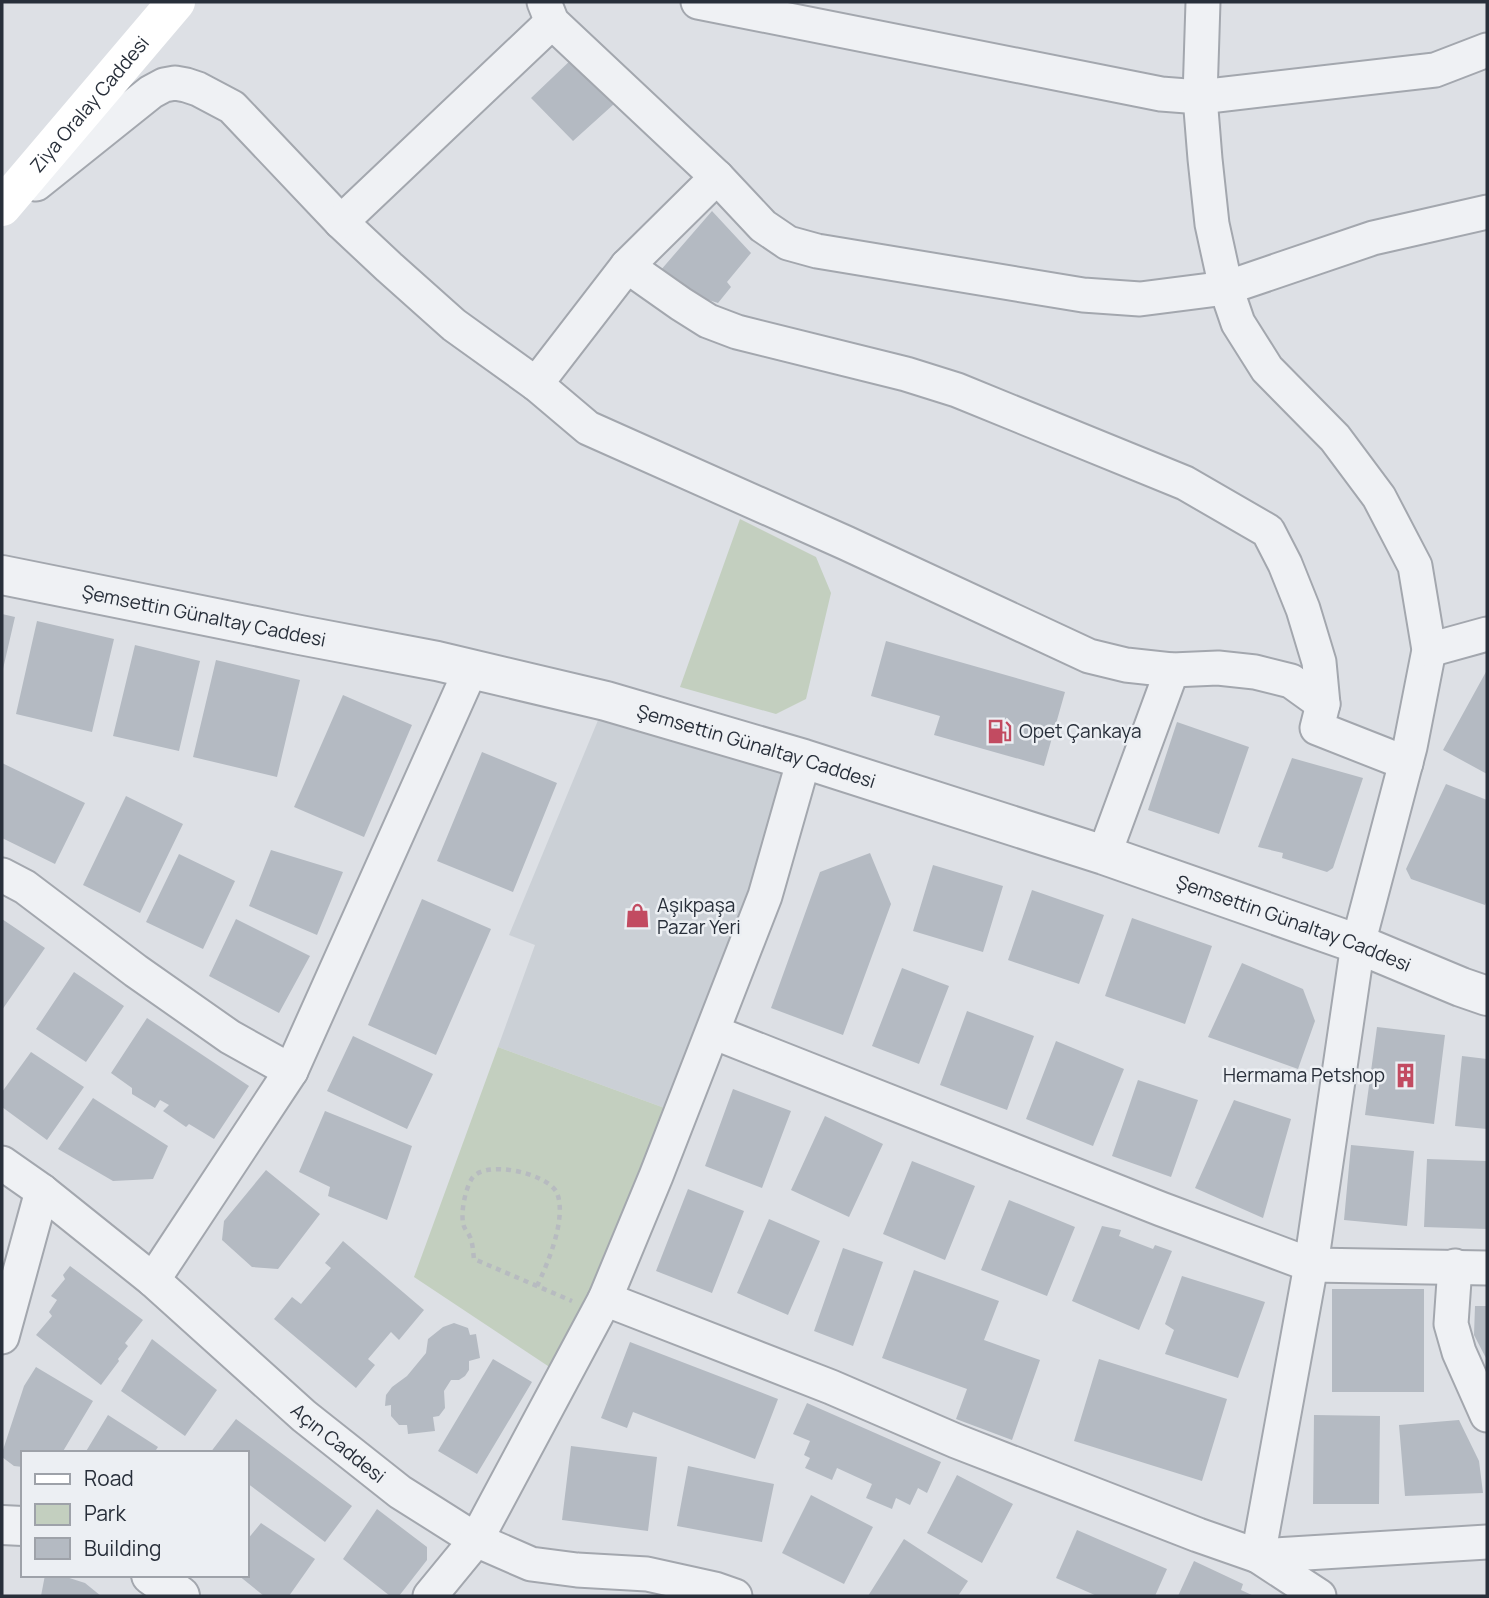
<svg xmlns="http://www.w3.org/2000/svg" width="1489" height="1598" viewBox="0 0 1489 1598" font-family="Manrope,sans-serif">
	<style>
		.built { fill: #cbd0d6 }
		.green { fill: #c3cfbf }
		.building { fill: #b4bac2 }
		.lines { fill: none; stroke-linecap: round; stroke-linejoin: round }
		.minor-casing { stroke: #a3a7ae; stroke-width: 37 }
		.tertiary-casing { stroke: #a3a7ae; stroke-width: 42 }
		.path { stroke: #b7bbc0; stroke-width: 4.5; stroke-dasharray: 5 5; stroke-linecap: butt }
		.minor { stroke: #eff1f4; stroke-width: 33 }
		.tertiary { stroke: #eff1f4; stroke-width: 38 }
		.secondary { stroke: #fff; stroke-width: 38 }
		.labels { text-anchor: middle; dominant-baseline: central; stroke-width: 5; stroke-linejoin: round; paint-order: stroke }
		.street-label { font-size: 19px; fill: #282f3a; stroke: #eceff3 }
		.poi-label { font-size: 19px; fill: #282f3a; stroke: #eceff3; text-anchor: start }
	</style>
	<rect width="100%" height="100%" fill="#dde0e5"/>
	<path class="built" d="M 606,701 L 804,759 L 681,1114 L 498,1047 L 535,945 L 509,935 Z"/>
	<path class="green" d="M 740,519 L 816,557 L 831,593 L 806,699 L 776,714 L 680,687 Z
		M 498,1047 L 681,1114 L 563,1376 L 414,1277 Z"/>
	<path class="building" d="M 574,57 L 614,104 L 573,141 L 531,98 Z
		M 712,211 L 751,253 L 727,282 L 731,287 L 718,303 L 699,297 L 660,271 Z
		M 2,614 L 15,617 L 3,669 L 2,669 Z
		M 37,621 L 114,639 L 92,732 L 16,714 Z
		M 886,641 L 1065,692 L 1044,766 L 934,735 L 940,716 L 871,696 Z
		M 135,645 L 200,661 L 179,751 L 113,736 Z
		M 216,660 L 300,680 L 277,777 L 193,757 Z
		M 1487,670 L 1487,774 L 1443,750 Z
		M 343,695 L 412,725 L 364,837 L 294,807 Z
		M 1177,722 L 1249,747 L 1219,834 L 1148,810 Z
		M 482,752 L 557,783 L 513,892 L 437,861 Z
		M 1292,758 L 1363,778 L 1333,868 L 1327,872 L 1282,858 L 1283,853 L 1258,847 Z
		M 2,763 L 85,803 L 55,864 L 2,838 Z
		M 1446,784 L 1487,800 L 1487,900 L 1485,905 L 1411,879 L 1406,869 Z
		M 126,796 L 183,824 L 140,913 L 83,885 Z
		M 271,850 L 343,872 L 317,935 L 249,906 Z
		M 870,853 L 891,904 L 843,1035 L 771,1008 L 820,872 Z
		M 179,854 L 235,881 L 203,949 L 146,922 Z
		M 933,865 L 1003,886 L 983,952 L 913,931 Z
		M 1032,890 L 1104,915 L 1079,984 L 1008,960 Z
		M 422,899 L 491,929 L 436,1055 L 368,1025 Z
		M 1132,918 L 1212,946 L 1185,1024 L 1105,996 Z
		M 2,919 L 45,948 L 2,1010 Z
		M 236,919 L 310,956 L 279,1013 L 209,976 Z
		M 1242,963 L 1303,989 L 1315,1021 L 1298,1069 L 1208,1037 Z
		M 902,968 L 949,986 L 919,1064 L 872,1046 Z
		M 74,972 L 124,1006 L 86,1062 L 36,1029 Z
		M 967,1011 L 1034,1036 L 1007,1110 L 940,1085 Z
		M 147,1018 L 249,1086 L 214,1139 L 189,1124 L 186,1127 L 163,1111 L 169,1105 L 160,1100 L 155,1108 L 132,1094 L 132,1088 L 111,1073 Z
		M 1377,1027 L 1445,1035 L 1434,1124 L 1365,1115 Z
		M 353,1036 L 433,1074 L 407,1129 L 327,1091 Z
		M 1056,1041 L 1124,1069 L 1093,1146 L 1026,1119 Z
		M 31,1052 L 84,1087 L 47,1140 L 2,1107 L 2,1092 Z
		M 1462,1056 L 1487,1059 L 1487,1129 L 1455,1126 Z
		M 1138,1080 L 1198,1100 L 1171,1177 L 1112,1156 Z
		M 733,1089 L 791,1111 L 762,1188 L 705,1166 Z
		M 93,1098 L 168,1146 L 153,1179 L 113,1181 L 58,1149 Z
		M 1234,1100 L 1291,1119 L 1263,1218 L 1195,1188 Z
		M 325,1111 L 412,1146 L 387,1220 L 328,1196 L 330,1187 L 299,1172 Z
		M 825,1116 L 883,1144 L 849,1217 L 791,1190 Z
		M 1351,1145 L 1414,1151 L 1407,1226 L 1344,1220 Z
		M 1427,1159 L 1487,1161 L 1487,1229 L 1424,1227 Z
		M 912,1161 L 975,1186 L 945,1260 L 883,1234 Z
		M 266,1170 L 320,1214 L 278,1269 L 252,1267 L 222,1240 L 224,1221 Z
		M 688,1189 L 744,1211 L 712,1293 L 656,1271 Z
		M 1009,1200 L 1075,1227 L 1047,1296 L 981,1270 Z
		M 769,1219 L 820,1241 L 788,1315 L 737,1293 Z
		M 1102,1226 L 1121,1230 L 1119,1236 L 1153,1249 L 1155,1245 L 1172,1251 L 1139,1330 L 1072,1301 Z
		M 343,1241 L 424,1310 L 399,1340 L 391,1332 L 368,1359 L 375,1365 L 356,1388 L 274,1319 L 292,1297 L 301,1304 L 331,1268 L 325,1263 Z
		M 843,1248 L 883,1262 L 853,1346 L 814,1331 Z
		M 70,1266 L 143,1320 L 125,1343 L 128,1346 L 118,1359 L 119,1361 L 101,1385 L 36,1335 L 52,1316 L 49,1312 L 57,1300 L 51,1296 L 65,1279 L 63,1275 Z
		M 914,1270 L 999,1301 L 984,1340 L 1040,1360 L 1012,1440 L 956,1419 L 967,1389 L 882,1358 Z
		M 1182,1276 L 1265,1302 L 1238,1378 L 1165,1354 L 1174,1330 L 1165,1324 Z
		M 1332,1289 L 1424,1289 L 1424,1392 L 1332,1392 Z
		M 1475,1306 L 1487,1306 L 1487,1360 L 1474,1335 Z
		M 454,1323 L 468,1328 L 470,1335 L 476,1334 L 480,1358 L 469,1361 L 469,1370 L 465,1376 L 459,1380 L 451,1380 L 444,1391 L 445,1408 L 439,1416 L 433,1417 L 435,1431 L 408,1434 L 407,1425 L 399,1425 L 391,1416 L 391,1405 L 385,1406 L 386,1395 L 392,1387 L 407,1376 L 426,1353 L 428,1339 L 443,1327 Z
		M 152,1339 L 217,1390 L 185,1436 L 121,1391 Z
		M 630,1342 L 778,1399 L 755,1459 L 633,1412 L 627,1428 L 601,1418 Z
		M 493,1359 L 532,1382 L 477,1474 L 438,1451 Z
		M 1099,1359 L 1227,1399 L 1202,1481 L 1074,1441 Z
		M 36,1367 L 93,1401 L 62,1453 L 23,1453 L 23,1467 L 14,1466 L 2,1457 L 2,1453 L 24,1386 Z
		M 807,1403 L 941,1462 L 927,1493 L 918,1488 L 910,1505 L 896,1498 L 892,1509 L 866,1498 L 872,1484 L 837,1468 L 832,1480 L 805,1468 L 810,1458 L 804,1455 L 810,1441 L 793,1434 Z
		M 108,1415 L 158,1447 L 154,1453 L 85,1453 Z
		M 1314,1415 L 1380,1416 L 1379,1504 L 1313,1504 Z
		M 236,1419 L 352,1506 L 325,1542 L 247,1483 L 247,1453 L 210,1453 Z
		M 1459,1420 L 1479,1461 L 1483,1493 L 1405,1496 L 1399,1425 Z
		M 571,1446 L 657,1457 L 648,1531 L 562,1520 Z
		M 688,1466 L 774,1484 L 762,1542 L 677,1526 Z
		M 957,1475 L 1013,1504 L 982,1563 L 927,1533 Z
		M 811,1495 L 873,1527 L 844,1584 L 782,1553 Z
		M 377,1509 L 427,1547 L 427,1560 L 399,1596 L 390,1596 L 343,1559 Z
		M 261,1523 L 315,1559 L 289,1596 L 264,1596 L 238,1575 L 247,1575 L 247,1540 Z
		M 1077,1530 L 1167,1569 L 1155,1596 L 1097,1596 L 1056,1578 Z
		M 904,1539 L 968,1581 L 958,1596 L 868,1596 Z
		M 1194,1561 L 1243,1584 L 1241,1590 L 1254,1596 L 1178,1596 Z
		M 45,1575 L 60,1575 L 85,1583 L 101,1596 L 41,1596 Z"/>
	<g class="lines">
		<defs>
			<g id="minor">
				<path d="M 544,2 L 552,22 L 717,177 L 763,226 L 788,243 L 817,251 L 1083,295 L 1140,299 L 1226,288 L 1373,238 L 1487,212"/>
				<path d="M 698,2 L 1161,94 L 1200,97 L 1435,70 L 1487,50"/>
				<path d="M 1203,2 L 1200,97 L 1205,159 L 1212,224 L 1226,288 L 1238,323 L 1267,369 L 1335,438 L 1379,497 L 1415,566 L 1429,650 L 1410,747 L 1358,944 L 1311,1265 L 1258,1556 L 1319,1596"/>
				<path d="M 36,184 L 151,92 L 164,85 L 175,83 L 186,85 L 198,89 L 232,107 L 341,222 L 389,267 L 454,325 L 536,384 L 588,428 L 846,543 L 1089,656 L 1126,665 L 1172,670 L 1218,668 L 1255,672 L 1291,681 L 1323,704"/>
				<path d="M 341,222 L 552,22"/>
				<path d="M 627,266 L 681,304 L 708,321 L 737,332 L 906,374 L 957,390 L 1185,483 L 1268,531 L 1285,564 L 1303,609 L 1319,662 L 1323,704 L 1317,728 L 1406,763"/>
				<path d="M 536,384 L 627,266 L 717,177"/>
				<path d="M 1429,650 L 1487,634"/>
				<path d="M 1104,855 L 1172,670"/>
				<path d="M 2,875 L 25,887 L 136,971 L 230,1037 L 291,1071"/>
				<path d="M 713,1032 L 1161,1209 L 1311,1265 L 1487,1268"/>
				<path id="s1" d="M 2,1163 L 42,1191 L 153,1280 L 304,1416 L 400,1492 L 476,1540 L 531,1564 L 577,1570 L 647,1574 L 715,1589 L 735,1596"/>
				<path d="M 1455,1266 L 1451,1324 L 1459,1352 L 1487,1415"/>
				<path d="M 153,1280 L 291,1071 L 471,669"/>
				<path d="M 605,1299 L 831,1387 L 956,1441 L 1198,1535 L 1258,1556 L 1487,1542"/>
				<path d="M 2,1337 L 42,1191"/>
				<path d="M 430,1596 L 476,1540 L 605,1299 L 656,1176 L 765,896 L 804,759"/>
			</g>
			<g id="tertiary">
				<path id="s2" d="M 2,575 L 300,635 L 437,661 L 606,701 L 804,759 L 1104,855 L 1358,944 L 1461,987 L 1487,996"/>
				<path d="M 2,1525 L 23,1526"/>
				<path d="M 151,1575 L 180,1596"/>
			</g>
		</defs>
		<use href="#minor" class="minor-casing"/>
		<use href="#tertiary" class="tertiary-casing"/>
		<path class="path" d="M 537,1286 C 548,1263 567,1218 557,1193 C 548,1173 482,1158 471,1180 C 465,1191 461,1211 463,1223 C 464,1229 468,1232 470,1237 C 473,1244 473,1252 474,1259 L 572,1301"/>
		<use href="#minor" class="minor"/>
		<use href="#tertiary" class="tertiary"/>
		<path class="secondary" id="s3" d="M 2,207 L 176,2"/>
	</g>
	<defs>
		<symbol id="fuel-bare" viewBox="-9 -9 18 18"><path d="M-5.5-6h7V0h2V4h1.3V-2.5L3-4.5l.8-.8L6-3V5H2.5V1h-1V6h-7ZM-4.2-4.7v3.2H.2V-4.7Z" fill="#c24b61" stroke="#eceff3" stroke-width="2.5" paint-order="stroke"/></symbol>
		<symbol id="shop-bare" viewBox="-9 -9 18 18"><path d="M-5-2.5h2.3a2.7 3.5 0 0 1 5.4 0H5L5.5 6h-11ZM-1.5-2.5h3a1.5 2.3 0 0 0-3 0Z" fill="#c24b61" stroke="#eceff3" stroke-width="2.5" paint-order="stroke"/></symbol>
		<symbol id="building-bare" viewBox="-9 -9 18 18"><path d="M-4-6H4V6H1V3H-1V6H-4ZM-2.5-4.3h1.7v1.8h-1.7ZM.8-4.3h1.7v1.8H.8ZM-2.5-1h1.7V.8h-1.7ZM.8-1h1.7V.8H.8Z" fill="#c24b61" stroke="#eceff3" stroke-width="2.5" paint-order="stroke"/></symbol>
	</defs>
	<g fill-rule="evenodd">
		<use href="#fuel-bare" x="982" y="714" width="35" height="35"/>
		<use href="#shop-bare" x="620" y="898" width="35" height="35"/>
		<use href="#building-bare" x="1388" y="1058" width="35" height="35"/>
	</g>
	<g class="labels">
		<g class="street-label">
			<text stroke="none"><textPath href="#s3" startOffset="135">Ziya Oralay Caddesi</textPath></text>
			<text stroke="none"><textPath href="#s2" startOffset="206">Şemsettin Günaltay Caddesi</textPath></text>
			<text stroke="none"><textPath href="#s2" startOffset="774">Şemsettin Günaltay Caddesi</textPath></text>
			<text stroke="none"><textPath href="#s2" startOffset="1340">Şemsettin Günaltay Caddesi</textPath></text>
			<text stroke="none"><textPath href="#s1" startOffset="438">Açın Caddesi</textPath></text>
		</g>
		<g class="poi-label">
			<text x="1019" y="731">Opet Çankaya</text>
			<text x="657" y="905">Aşıkpaşa<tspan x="657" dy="22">Pazar Yeri</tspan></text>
			<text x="1385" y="1075" text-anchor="end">Hermama Petshop</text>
		</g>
	</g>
	<rect width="1489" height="1598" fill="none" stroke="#282f3a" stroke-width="7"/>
	<rect x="21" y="1451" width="228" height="126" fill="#eceff3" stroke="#9ea2a9" stroke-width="2"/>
	<rect x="35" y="1474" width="35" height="10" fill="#ffffff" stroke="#9ea2a9" stroke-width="2"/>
	<text x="84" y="1486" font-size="21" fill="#282f3a">Road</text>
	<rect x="35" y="1504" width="35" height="21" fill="#c3cfbf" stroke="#9ea2a9" stroke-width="2"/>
	<text x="84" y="1521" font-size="21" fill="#282f3a">Park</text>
	<rect x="35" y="1538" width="35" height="21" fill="#b4bac2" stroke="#9ea2a9" stroke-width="2"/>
	<text x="84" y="1556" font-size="21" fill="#282f3a">Building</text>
</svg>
